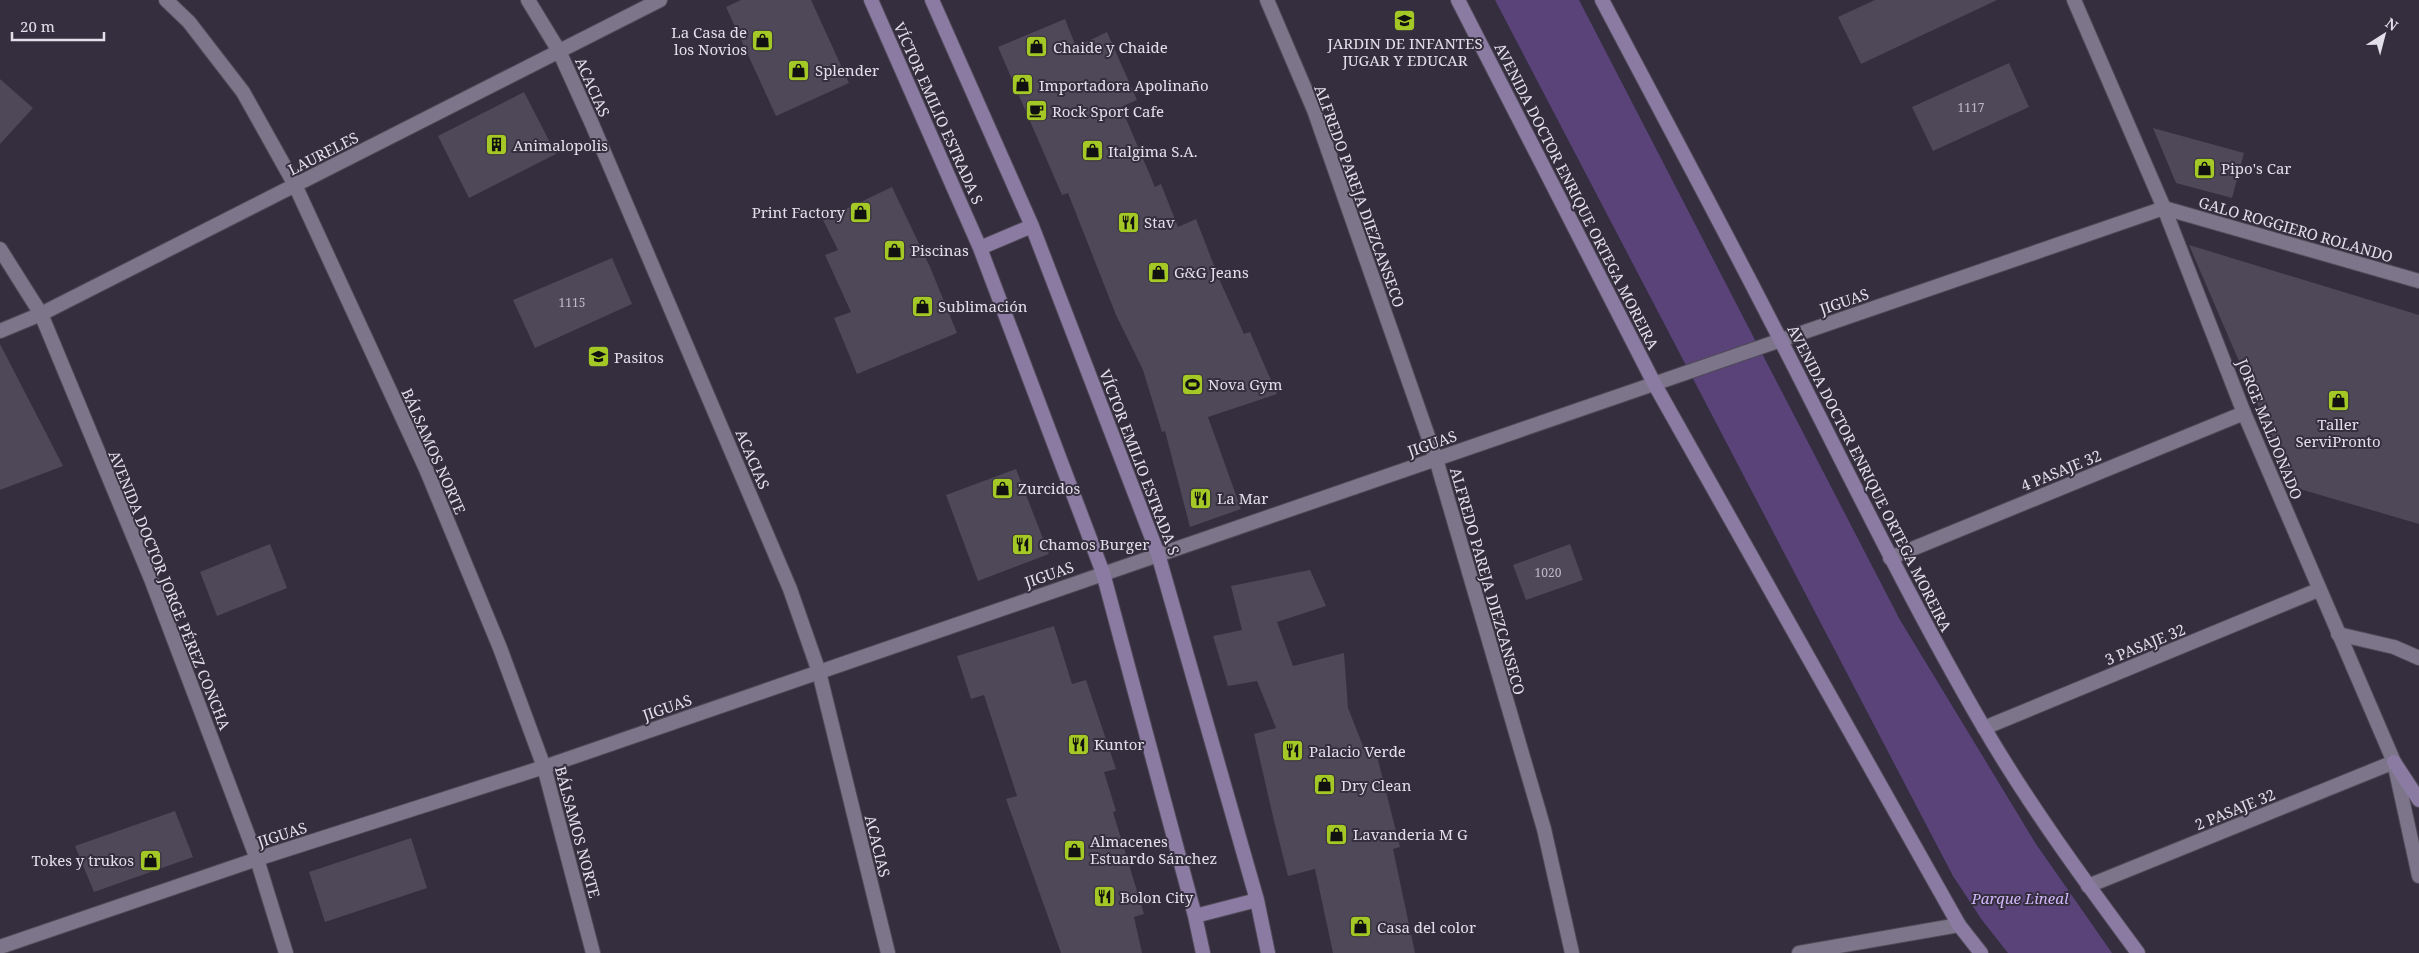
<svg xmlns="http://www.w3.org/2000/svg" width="2419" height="953" viewBox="0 0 2419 953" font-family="'Noto Serif',serif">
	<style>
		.green { fill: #5a4379 }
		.building { fill: #4e4859 }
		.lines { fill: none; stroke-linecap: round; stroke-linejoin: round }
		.service-casing { stroke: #504a58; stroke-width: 16 }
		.pedestrian-casing { stroke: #504a58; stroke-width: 16 }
		.minor-casing { stroke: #504a58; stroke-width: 16 }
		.tertiary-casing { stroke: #504a58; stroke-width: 16 }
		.secondary-casing { stroke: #504a58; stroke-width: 16 }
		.service { stroke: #7d768a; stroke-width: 14 }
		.pedestrian { stroke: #7d768a; stroke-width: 14 }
		.minor { stroke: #7d768a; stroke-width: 14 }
		.tertiary { stroke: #7d768a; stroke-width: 14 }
		.secondary { stroke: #8b7ba3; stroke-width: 14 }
		.labels { text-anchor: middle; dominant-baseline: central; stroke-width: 4; stroke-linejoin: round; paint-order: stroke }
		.number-label { font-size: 12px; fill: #beb9c6 }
		.poi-label { font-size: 15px; fill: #e3dfea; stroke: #342e3e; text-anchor: start }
		.street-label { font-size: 15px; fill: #e3dfea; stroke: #342e3e }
		.park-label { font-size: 15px; font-style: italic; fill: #d2b8fb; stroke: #342e3e }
	</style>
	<rect width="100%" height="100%" fill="#342e3e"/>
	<path class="green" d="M 1495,0 L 1579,0 L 1900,620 L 2036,844 L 2112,953 L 2008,953 L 1982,920 L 1953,876 Z"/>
	<path class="building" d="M 741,0 L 811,0 L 849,83 L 776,116 L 726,7 Z
		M 1875,0 L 1997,0 L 1861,64 L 1838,17 Z
		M 1065,19 L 1076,47 L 1107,32 L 1137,100 L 1121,107 L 1155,187 L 1161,184 L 1178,227 L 1196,219 L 1220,281 L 1244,334 L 1250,332 L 1277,394 L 1208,417 L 1241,509 L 1190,527 L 1165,431 L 1162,432 L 1143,370 L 1116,315 L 1068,193 L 1062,195 L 998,47 Z
		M 2009,63 L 2029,107 L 1933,151 L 1912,107 Z
		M 0,79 L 33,108 L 0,144 Z
		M 524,92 L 556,154 L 469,198 L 438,136 Z
		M 2153,128 L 2244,153 L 2232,198 L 2176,183 Z
		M 892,187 L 930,267 L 957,333 L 857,374 L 834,318 L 851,312 L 825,255 L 838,250 L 823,220 Z
		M 2189,245 L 2419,315 L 2419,524 L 2293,487 Z
		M 612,258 L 632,304 L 535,348 L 513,300 Z
		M 0,344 L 63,466 L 0,490 Z
		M 1016,469 L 1049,554 L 978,581 L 946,495 Z
		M 270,544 L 287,588 L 217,616 L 200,572 Z
		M 1570,544 L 1583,580 L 1526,600 L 1513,565 Z
		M 1310,570 L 1326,606 L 1277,622 L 1293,666 L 1344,653 L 1348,708 L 1365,751 L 1375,748 L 1400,847 L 1393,849 L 1415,953 L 1333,953 L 1315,869 L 1288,876 L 1274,821 L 1254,734 L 1276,728 L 1257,681 L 1228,686 L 1213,636 L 1242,630 L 1231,586 Z
		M 1054,626 L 1072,684 L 1086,680 L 1116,769 L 1104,772 L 1116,811 L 1113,812 L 1144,914 L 1134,917 L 1142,953 L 1061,953 L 1006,799 L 1017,796 L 984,695 L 971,699 L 957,656 Z
		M 175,811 L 193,857 L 94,892 L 75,846 Z
		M 411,838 L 427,888 L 325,922 L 309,872 Z"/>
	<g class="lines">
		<defs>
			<path id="service" d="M 2338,634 L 2394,647 L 2419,658"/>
			<path id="pedestrian" d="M 1799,953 L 1959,925"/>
			<path id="minor" d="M 166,0 L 189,22 L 243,92 L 295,185 L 426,469 L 500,648 L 544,767 L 593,953
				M 528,0 L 559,51 L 592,124 L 790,589 L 819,672 L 888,953
				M 1267,0 L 1314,110 L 1436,459 L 1544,829 L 1572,953
				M 0,331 L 41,314 L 660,0
				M 1781,340 L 2164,208 L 2419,281
				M 1890,558 L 2244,413
				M 1984,728 L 2318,590
				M 2088,886 L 2394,762 L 2419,876
				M 0,947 L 257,859"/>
			<path id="tertiary" d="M 2074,0 L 2164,208 L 2244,413 L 2394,762
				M 0,249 L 41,314 L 151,579 L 257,859 L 286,953
				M 257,859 L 544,767 L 1781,340"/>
			<path id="secondary" d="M 871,0 L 980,248 L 1103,573 L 1195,916 L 1203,953
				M 932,0 L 1032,226 L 1158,554 L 1257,900 L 1268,953
				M 1458,0 L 1655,385 L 1959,925 L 1981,953
				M 1602,0 C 1662,114 1723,227 1781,341 C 1847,470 1910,601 1983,726 C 2029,805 2084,880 2138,953
				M 980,248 L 1032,226
				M 2394,762 L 2419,800
				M 1195,916 L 1257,900"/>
		</defs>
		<use href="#service" class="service-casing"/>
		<use href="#pedestrian" class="pedestrian-casing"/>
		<use href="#minor" class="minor-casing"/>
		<use href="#tertiary" class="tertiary-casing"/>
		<use href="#secondary" class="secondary-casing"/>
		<use href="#service" class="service"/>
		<use href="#pedestrian" class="pedestrian"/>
		<use href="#minor" class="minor"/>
		<use href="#tertiary" class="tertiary"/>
		<use href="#secondary" class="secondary"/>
	</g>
	<defs>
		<symbol id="school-square" viewBox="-11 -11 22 22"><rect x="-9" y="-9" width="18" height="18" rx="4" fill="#a4c825" stroke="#342e3e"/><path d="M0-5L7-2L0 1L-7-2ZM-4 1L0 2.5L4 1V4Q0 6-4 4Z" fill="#111"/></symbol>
		<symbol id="shop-square" viewBox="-11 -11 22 22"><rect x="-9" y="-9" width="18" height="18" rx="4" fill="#a4c825" stroke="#342e3e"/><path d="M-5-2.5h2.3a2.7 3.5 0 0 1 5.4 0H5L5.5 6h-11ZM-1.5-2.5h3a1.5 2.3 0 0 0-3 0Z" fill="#111"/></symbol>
		<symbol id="cafe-square" viewBox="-11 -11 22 22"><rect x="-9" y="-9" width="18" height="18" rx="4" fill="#a4c825" stroke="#342e3e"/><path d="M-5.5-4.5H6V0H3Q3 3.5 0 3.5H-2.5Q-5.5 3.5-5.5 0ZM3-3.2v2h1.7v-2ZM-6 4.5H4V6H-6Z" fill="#111"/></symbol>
		<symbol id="building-square" viewBox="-11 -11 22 22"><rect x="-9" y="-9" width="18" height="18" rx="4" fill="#a4c825" stroke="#342e3e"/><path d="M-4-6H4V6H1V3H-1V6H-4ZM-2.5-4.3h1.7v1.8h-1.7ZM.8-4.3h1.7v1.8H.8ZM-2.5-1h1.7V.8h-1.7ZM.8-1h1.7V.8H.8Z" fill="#111"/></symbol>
		<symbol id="restaurant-square" viewBox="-11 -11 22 22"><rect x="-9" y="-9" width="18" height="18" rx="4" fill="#a4c825" stroke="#342e3e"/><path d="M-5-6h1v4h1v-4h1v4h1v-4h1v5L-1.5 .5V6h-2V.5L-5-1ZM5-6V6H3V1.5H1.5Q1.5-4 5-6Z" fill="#111"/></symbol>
		<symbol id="stadium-square" viewBox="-11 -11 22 22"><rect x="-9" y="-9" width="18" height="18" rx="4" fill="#a4c825" stroke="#342e3e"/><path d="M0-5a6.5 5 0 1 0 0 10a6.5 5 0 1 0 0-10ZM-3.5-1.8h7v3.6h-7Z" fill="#111"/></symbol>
	</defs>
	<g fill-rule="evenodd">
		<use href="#school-square" x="1392" y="8" width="25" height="25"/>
		<use href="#shop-square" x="750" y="28" width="25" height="25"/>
		<use href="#shop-square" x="1024" y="34" width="25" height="25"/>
		<use href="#shop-square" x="786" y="58" width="25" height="25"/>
		<use href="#shop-square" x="1010" y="72" width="25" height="25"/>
		<use href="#cafe-square" x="1024" y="98" width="25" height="25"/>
		<use href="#building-square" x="484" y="132" width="25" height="25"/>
		<use href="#shop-square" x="1080" y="138" width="25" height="25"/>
		<use href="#shop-square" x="2192" y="156" width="25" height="25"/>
		<use href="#shop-square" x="848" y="200" width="25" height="25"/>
		<use href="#restaurant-square" x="1116" y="210" width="25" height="25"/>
		<use href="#shop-square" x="882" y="238" width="25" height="25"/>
		<use href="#shop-square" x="1146" y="260" width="25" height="25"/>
		<use href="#shop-square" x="910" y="294" width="25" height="25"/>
		<use href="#school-square" x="586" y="344" width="25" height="25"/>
		<use href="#stadium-square" x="1180" y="372" width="25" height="25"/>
		<use href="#shop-square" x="2326" y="388" width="25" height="25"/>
		<use href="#shop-square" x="990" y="476" width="25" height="25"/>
		<use href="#restaurant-square" x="1188" y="486" width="25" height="25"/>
		<use href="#restaurant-square" x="1010" y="532" width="25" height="25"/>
		<use href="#restaurant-square" x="1066" y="732" width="25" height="25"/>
		<use href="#restaurant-square" x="1280" y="738" width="25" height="25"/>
		<use href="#shop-square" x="1312" y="772" width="25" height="25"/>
		<use href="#shop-square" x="1324" y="822" width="25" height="25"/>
		<use href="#shop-square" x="1062" y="838" width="25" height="25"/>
		<use href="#shop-square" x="138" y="848" width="25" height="25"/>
		<use href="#restaurant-square" x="1092" y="884" width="25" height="25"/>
		<use href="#shop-square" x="1348" y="914" width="25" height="25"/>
	</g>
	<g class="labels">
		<g class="number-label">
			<text x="1971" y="107">1117</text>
			<text x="572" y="302">1115</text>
			<text x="1548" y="572">1020</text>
		</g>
		<g class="poi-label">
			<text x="747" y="32" text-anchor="end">La Casa de<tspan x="747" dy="17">los Novios</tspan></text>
			<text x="1405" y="43" text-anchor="middle">JARDIN DE INFANTES<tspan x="1405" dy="17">JUGAR Y EDUCAR</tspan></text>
			<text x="1053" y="47">Chaide y Chaide</text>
			<text x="815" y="70">Splender</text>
			<text x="1039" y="85">Importadora Apolinaño</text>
			<text x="1052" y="111">Rock Sport Cafe</text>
			<text x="513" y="145">Animalopolis</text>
			<text x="1108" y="151">Italgima S.A.</text>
			<text x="2221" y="168">Pipo's Car</text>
			<text x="845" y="212" text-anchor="end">Print Factory</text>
			<text x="1144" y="222">Stav</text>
			<text x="911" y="250">Piscinas</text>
			<text x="1174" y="272">G&amp;G Jeans</text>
			<text x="938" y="306">Sublimación</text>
			<text x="614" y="357">Pasitos</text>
			<text x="1208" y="384">Nova Gym</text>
			<text x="2338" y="424" text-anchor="middle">Taller<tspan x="2338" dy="17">ServiPronto</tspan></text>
			<text x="1018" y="488">Zurcidos</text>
			<text x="1217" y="498">La Mar</text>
			<text x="1039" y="544">Chamos Burger</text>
			<text x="1094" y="744">Kuntor</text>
			<text x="1309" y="751">Palacio Verde</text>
			<text x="1341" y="785">Dry Clean</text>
			<text x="1353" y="834">Lavanderia M G</text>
			<text x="1090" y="841">Almacenes<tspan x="1090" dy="17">Estuardo Sánchez</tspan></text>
			<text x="134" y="860" text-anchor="end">Tokes y trukos</text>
			<text x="1120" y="897">Bolon City</text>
			<text x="1377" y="927">Casa del color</text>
		</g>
		<g class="street-label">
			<text transform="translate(593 87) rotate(66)">ACACIAS</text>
			<text transform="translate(939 113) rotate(66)">VÍCTOR EMILIO ESTRADA S</text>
			<text transform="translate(323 153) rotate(-27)">LAURELES</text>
			<text transform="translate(1360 196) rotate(70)">ALFREDO PAREJA DIEZCANSECO</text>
			<text transform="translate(1577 196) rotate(63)">AVENIDA DOCTOR ENRIQUE ORTEGA MOREIRA</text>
			<text transform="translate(2296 229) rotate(16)">GALO ROGGIERO ROLANDO</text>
			<text transform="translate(1844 301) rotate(-19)">JIGUAS</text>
			<text transform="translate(2270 429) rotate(68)">JORGE MALDONADO</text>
			<text transform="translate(1432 443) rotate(-19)">JIGUAS</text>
			<text transform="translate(434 451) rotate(66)">BÁLSAMOS NORTE</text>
			<text transform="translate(753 459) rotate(67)">ACACIAS</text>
			<text transform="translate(1140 462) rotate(69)">VÍCTOR EMILIO ESTRADA S</text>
			<text transform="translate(2061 470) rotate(-22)">4 PASAJE 32</text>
			<text transform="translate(1870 478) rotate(63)">AVENIDA DOCTOR ENRIQUE ORTEGA MOREIRA</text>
			<text transform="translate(1049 574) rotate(-19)">JIGUAS</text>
			<text transform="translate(1488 581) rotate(74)">ALFREDO PAREJA DIEZCANSECO</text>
			<text transform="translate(170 590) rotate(68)">AVENIDA DOCTOR JORGE PÉREZ CONCHA</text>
			<text transform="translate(2145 644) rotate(-22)">3 PASAJE 32</text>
			<text transform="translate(667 707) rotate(-19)">JIGUAS</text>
			<text transform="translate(2235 809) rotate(-22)">2 PASAJE 32</text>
			<text transform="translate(578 832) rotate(75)">BÁLSAMOS NORTE</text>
			<text transform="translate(282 834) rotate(-18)">JIGUAS</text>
			<text transform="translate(878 846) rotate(76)">ACACIAS</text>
		</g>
		<g class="park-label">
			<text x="2020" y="898">Parque Lineal</text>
		</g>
	</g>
	<g transform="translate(2384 35) rotate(36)" stroke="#342e3e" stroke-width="4" paint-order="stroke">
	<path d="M0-4L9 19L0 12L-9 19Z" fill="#e3dfea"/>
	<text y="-8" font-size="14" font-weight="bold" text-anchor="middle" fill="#e3dfea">N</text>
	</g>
	<path d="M12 32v8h92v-8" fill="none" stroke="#e3dfea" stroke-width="2.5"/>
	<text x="20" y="32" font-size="15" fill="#e3dfea" stroke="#342e3e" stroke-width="4" paint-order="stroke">20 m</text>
</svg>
